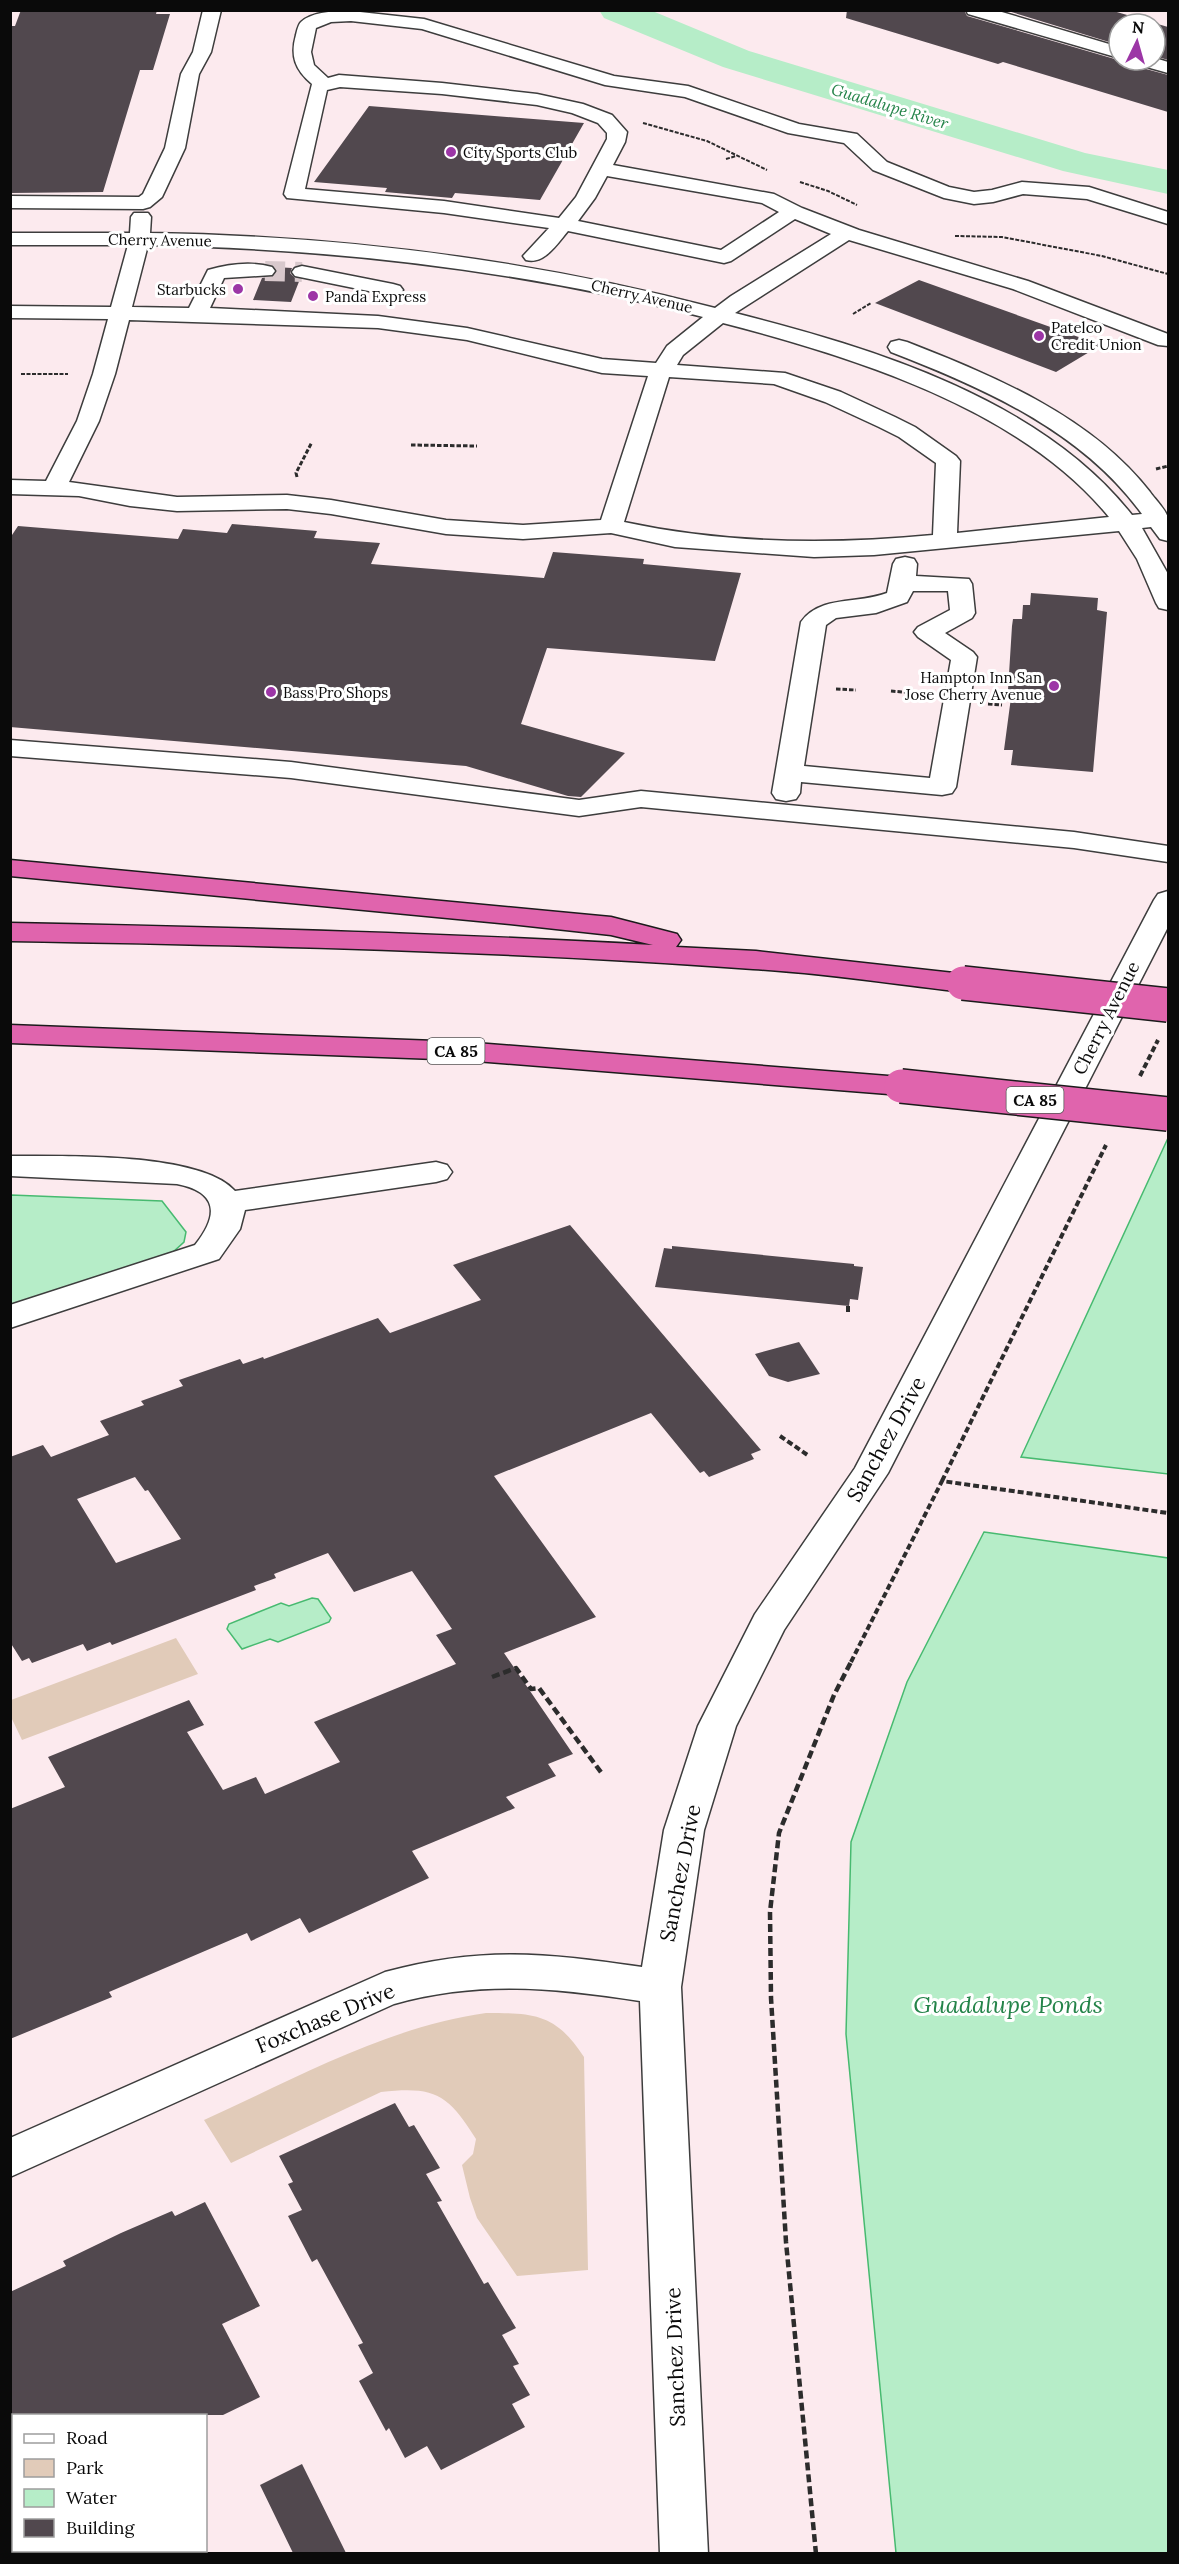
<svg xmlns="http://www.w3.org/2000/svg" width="1179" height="2564" viewBox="0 0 1179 2564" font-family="Lora,serif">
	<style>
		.green { fill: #e1cbb9 }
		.water { fill: #b6edc8; stroke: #47ba70; stroke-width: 1.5 }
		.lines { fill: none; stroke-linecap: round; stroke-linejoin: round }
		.river { fill: #b6edc8; fill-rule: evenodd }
		.building { fill: #51484e; fill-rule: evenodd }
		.minor-tunnel { stroke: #d8c8cc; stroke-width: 20; stroke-dasharray: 20 10; stroke-linecap: butt }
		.minor-casing { stroke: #3d3d3d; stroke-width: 3 }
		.highway-casing { stroke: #1b1b1b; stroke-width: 3 }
		.path-far3 { stroke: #2c2c2c; stroke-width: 2; stroke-dasharray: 4 1.5; stroke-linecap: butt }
		.path-far2 { stroke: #2c2c2c; stroke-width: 3; stroke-dasharray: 4.5 2; stroke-linecap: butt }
		.path-far1 { stroke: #2c2c2c; stroke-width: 4; stroke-dasharray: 6 3; stroke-linecap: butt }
		.path { stroke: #2c2c2c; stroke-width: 4.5; stroke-dasharray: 8 4; stroke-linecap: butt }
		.minor { fill: #fff; fill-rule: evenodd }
		.highway { fill: #e064ad; fill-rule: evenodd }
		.highway-bridge-casing { stroke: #1b1b1b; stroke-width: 36; stroke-linecap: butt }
		.highway-bridge { stroke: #e064ad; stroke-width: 33 }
		.poi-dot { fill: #9c36a6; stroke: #fff; stroke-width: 2 }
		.labels { text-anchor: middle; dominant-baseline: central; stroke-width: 6; stroke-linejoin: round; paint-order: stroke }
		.far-poi-label { font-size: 15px; fill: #0a0a0a; stroke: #fff; text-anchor: start }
		.far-street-label { font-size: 15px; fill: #0a0a0a; stroke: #fff }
		.far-water-label { font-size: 16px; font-style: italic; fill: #25844a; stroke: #fff }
		.shield { fill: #fff; stroke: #545454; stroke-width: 1.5 }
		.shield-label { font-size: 16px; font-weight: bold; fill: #0a0a0a }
		.street-label { font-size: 18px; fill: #0a0a0a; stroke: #fff }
		.near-street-label { font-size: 21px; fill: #0a0a0a; stroke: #fff }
		.near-water-label { font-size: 24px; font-style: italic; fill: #25844a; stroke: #fff }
	</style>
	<rect width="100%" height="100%" fill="#fceaee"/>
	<path class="green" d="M 176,1638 L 198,1674 L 22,1740 L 11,1717 L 11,1700 Z
		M 486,2013 C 535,2013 556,2014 584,2057 L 588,2270 L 517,2276 L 477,2218 L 470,2198 L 462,2165 L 473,2154 L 476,2139 C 448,2094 435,2086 381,2092 L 231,2163 L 204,2120 C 295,2079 386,2027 486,2013 Z"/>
	<path class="water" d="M 1168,1138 L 1168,1474 L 1021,1457 Z
		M 11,1195 L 162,1201 L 186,1232 L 184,1242 L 173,1252 L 11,1306 Z
		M 984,1532 L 1168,1558 L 1168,2553 L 896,2553 L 846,2034 L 851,1842 L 907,1682 Z
		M 312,1598 L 318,1599 L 331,1618 L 329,1622 L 278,1642 L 270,1639 L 242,1649 L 227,1629 L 229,1624 L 281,1603 L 289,1606 Z"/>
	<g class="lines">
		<path class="river" d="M 599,10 L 650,10 L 749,51 L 1085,153 L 1168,170 L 1168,194 L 1063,171 L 723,67 L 604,18 Z"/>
	</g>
	<path class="building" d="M 21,10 L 157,10 L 156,14 L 170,14 L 153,70 L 140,70 L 103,192 L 10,193 L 10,26 L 15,26 Z
		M 847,10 L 964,10 L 967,16 L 1118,60 L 1131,60 L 1135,66 L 1168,75 L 1168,112 L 1003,62 L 998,64 L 846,18 Z
		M 1005,10 L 1110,10 L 1168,27 L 1168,60 L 1155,56 L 1155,24 L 1119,24 L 1119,45 Z
		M 369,106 L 584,123 L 540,200 L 455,193 L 452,198 L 385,192 L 387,188 L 314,182 Z
		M 275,267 L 292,268 L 290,273 L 295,278 L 300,279 L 291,302 L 253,300 L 262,278 L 274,276 L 277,271 Z
		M 919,280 L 1101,345 L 1056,372 L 875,303 Z
		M 232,524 L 317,531 L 314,538 L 380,543 L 371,564 L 544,578 L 553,552 L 644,559 L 643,564 L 741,573 L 715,661 L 547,648 L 521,724 L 625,753 L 581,797 L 568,796 L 466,766 L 10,727 L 10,538 L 18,526 L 178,539 L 183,529 L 227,533 Z
		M 1031,593 L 1098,598 L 1097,610 L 1107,612 L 1093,772 L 1011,765 L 1013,750 L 1004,750 L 1012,690 L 1008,690 L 1012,626 L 1013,619 L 1022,619 L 1023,605 L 1030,605 Z
		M 570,1225 L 761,1450 L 751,1454 L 754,1459 L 709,1477 L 704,1471 L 700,1473 L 651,1413 L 494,1476 L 596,1617 L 504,1653 L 573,1754 L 548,1764 L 556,1776 L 506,1797 L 515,1808 L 412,1851 L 429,1878 L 309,1933 L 300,1918 L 251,1941 L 247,1933 L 109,1992 L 112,1997 L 10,2039 L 10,1809 L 65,1787 L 48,1757 L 189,1700 L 204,1725 L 187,1732 L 223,1790 L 256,1777 L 265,1794 L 340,1762 L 314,1722 L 456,1664 L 436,1635 L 452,1629 L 412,1571 L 354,1592 L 328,1553 L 274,1574 L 276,1578 L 254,1586 L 256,1590 L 112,1645 L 110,1642 L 87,1651 L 83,1644 L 32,1663 L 29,1658 L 22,1661 L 10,1642 L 10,1457 L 43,1445 L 51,1457 L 109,1435 L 100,1421 L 144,1405 L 141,1401 L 183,1386 L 179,1380 L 240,1359 L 243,1364 L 263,1357 L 264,1359 L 378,1318 L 390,1333 L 481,1300 L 453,1265 ZM 135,1477 L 145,1491 L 148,1490 L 181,1539 L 116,1563 L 77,1499 Z
		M 672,1246 L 854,1264 L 854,1266 L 863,1267 L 858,1300 L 850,1299 L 849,1306 L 655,1287 L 664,1248 L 672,1249 Z
		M 799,1342 L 820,1374 L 788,1382 L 769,1376 L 755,1354 Z
		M 395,2103 L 409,2127 L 414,2125 L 440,2168 L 426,2174 L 442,2201 L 437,2202 L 484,2284 L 488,2282 L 516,2328 L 502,2335 L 519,2364 L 513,2366 L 530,2395 L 512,2404 L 525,2427 L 441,2470 L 427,2446 L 405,2458 L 389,2428 L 386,2431 L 359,2381 L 373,2373 L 358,2345 L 363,2343 L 317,2259 L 312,2262 L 288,2216 L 302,2210 L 288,2184 L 293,2182 L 279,2156 Z
		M 205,2202 L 260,2306 L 222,2324 L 260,2397 L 223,2415 L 10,2415 L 10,2292 L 66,2266 L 63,2261 L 121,2233 L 172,2211 L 175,2216 Z
		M 302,2464 L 346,2553 L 293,2553 L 260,2485 Z"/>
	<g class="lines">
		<path class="minor-tunnel" d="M 265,271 L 302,272"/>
		<defs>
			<path id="minor" d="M 203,10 L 221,10 L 211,52 L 199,74 L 185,148 L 162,197 L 150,207 L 143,209 L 10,208 L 10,196 L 139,197 L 143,194 L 165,148 L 181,74 L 193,52 Z
				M 966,10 L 995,10 L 1119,47 L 1119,58 L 968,14 Z
				M 351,11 L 424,19 L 614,76 L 688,86 L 799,124 L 857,134 L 887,162 L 949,187 L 974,192 L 992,190 L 1022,182 L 1089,187 L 1168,212 L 1168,224 L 1087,199 L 1023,194 L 993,202 L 974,204 L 944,198 L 873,170 L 844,143 L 788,133 L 685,97 L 605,85 L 422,29 L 351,21 L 331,22 L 316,28 L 311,52 L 314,65 L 328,78 L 339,75 L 442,83 L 537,94 L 583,104 L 612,115 L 627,132 L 625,142 L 613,165 L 774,194 L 802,208 L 859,230 L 1028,281 L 1168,334 L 1168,346 L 1158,345 L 1013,289 L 849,240 L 735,313 C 873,348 1041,399 1132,515 L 1142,514 C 1082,431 984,388 891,352 L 888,347 L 891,342 L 899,340 L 907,342 C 994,376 1091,416 1150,492 C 1155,499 1166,510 1168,518 C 1170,525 1168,534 1168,541 L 1160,539 L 1151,527 L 1142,528 L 1168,574 L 1168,610 L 1159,608 L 1156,603 L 1137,559 L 1119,531 L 874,555 L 814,557 L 675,547 L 611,533 L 523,539 L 446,534 L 331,514 L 287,509 L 177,511 L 130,506 L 79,496 L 10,494 L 10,480 L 46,481 L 77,421 L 93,374 L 108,319 L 10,318 L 10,306 L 111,307 L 128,245 L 10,245 L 10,233 L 130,233 L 131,217 L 134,213 L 148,213 L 151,217 L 150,233 C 344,236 528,259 715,308 L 731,296 L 831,234 L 795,219 L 731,261 L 724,263 L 568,231 C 557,244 544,265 526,260 L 523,256 L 549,228 L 444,213 L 287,198 L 284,194 L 312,84 C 295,70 290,56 296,35 C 297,31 298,25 301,22 C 313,11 336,11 351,11 ZM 340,87 L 442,94 L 537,105 L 572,113 L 598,123 L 607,133 L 607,139 L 576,197 L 559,218 L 444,201 L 305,189 L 327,90 ZM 607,176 L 762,203 L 779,212 L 721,250 L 578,221 L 595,198 ZM 148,245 C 336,249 521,270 703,317 L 667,346 L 656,363 L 602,359 L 467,328 L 378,316 L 210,308 L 224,278 L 272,275 L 275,271 L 272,267 C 251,261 229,264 208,270 L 189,308 L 132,307 ZM 129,320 L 378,328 L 467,340 L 602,373 L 648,376 L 601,520 L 523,525 L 446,520 L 331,500 L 287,495 L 177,497 L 69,482 L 99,421 L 115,374 ZM 723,323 C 854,357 1021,409 1109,517 L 957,533 L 960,461 L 956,456 L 915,427 L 895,417 L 841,392 L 785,373 L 677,365 L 683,355 ZM 669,377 L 774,384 L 825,402 L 879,427 L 899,437 L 936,463 L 933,535 C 830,545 726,544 624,522 Z
				M 1155,58 L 1168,62 L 1168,73 L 1136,64 L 1133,60 L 1155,60 Z
				M 302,266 L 393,284 L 400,286 L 403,290 L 400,294 L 393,296 L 295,276 L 292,272 L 295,268 Z
				M 905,557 L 914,559 L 917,564 L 916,576 L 969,579 L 972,584 L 975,613 L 972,618 L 945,633 L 973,652 L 977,657 L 956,787 L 952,793 L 942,795 L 801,782 L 800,793 L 796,799 L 786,801 L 776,799 L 772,793 L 801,622 C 820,595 859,604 887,593 L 893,564 L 896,559 ZM 913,591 L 948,591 L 950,610 L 918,627 L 914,632 L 918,637 L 951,660 L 930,778 L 804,766 L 826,625 L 836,618 L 876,613 L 907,602 Z
				M 10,740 L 291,762 L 579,800 L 641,791 L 1074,832 L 1168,846 L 1168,862 L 1074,848 L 641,807 L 579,816 L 291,778 L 10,756 Z
				M 1168,891 L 1168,927 L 888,1473 L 784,1630 L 736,1726 L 704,1830 L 681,1987 L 708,2554 L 660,2554 L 640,2001 C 554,1988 480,1980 394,2004 L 10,2177 L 10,2138 L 385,1972 C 481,1946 546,1953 642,1967 L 664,1830 L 698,1726 L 755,1614 L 855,1468 L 1154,900 L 1158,894 Z
				M 10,1156 C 63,1156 201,1152 235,1191 L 436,1162 L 447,1165 L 452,1172 L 447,1179 L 436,1182 L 245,1210 L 240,1229 L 219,1259 L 10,1328 L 10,1305 L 195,1245 C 219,1215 218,1192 177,1184 L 10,1176 Z"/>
			<path id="highway" d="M 10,860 L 611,917 L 677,934 L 681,940 L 676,947 L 756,951 L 963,974 L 973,977 L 978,983 L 973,989 L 963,992 C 893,984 823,973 753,969 C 506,951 258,945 10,941 L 10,923 C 225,927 439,933 653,945 L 611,935 L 510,924 L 10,876 Z
				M 10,1025 L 463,1042 L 901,1077 L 912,1079 L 916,1086 L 912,1093 L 901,1095 L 463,1060 L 10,1043 Z"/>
		</defs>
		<use href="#minor" class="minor-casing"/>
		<use href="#highway" class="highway-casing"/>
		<path class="path-far3" d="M 643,123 L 707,141 L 767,170
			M 726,159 L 736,156
			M 800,182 L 828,191 L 857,205
			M 955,236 L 1002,237 L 1102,256 L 1168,274
			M 853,314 L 871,303
			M 21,374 L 68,374"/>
		<path class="path-far2" d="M 411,445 L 477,446
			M 1156,469 L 1168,466
			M 297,477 L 296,473 L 312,442
			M 836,689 L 856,690
			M 891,691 L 926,694
			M 988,704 L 1002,705"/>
		<path class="path-far1" d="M 1140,1076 L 1158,1040
			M 848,1306 L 848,1312
			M 780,1436 L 809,1456
			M 942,1481 L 1106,1145
			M 851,1662 L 942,1481 L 1168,1513"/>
		<path class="path" d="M 492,1677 L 516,1668 L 531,1689 L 539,1688 L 603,1775
			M 816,2554 L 786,2242 L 771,1998 L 770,1912 L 779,1833 L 834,1695 L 852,1660"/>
		<use href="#minor" class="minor"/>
		<use href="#highway" class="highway"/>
		<defs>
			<path id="highway-bridge" d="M 963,983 L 1168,1005
				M 901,1086 L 1168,1114"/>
		</defs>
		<use href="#highway-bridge" class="highway-bridge-casing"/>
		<use href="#highway-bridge" class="highway-bridge"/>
	</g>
	<g class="poi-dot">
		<circle cx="451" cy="152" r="6"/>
		<circle cx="238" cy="289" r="6"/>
		<circle cx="313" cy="296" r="6"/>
		<circle cx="1039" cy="336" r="6"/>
		<circle cx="1054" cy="686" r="6"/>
		<circle cx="271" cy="692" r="6"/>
	</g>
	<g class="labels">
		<g class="far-poi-label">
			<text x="463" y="152">City Sports Club</text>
			<text x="226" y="289" text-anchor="end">Starbucks</text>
			<text x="325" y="296">Panda Express</text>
			<text x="1051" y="327">Patelco<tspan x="1051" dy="17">Credit Union</tspan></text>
			<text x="1042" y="677" text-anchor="end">Hampton Inn San<tspan x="1042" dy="17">Jose Cherry Avenue</tspan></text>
			<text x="283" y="692">Bass Pro Shops</text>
		</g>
		<g class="far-street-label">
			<text transform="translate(160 240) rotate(1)">Cherry Avenue</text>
			<text transform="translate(642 296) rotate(13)">Cherry Avenue</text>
		</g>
		<g class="far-water-label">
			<text transform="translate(890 106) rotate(17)">Guadalupe River</text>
		</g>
		<g class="shield">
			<rect x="427.5" y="1038" width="57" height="26" rx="4.5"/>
			<rect x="1006.5" y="1087" width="57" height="26" rx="4.5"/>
		</g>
		<g class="shield-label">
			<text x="456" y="1051">CA 85</text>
			<text x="1035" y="1100">CA 85</text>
		</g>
		<g class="street-label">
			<text transform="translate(1106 1018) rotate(-63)">Cherry Avenue</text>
		</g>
		<g class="near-street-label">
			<text transform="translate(886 1439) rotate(-61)">Sanchez Drive</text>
			<text transform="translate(680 1873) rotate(-79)">Sanchez Drive</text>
			<text transform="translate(325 2018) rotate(-23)">Foxchase Drive</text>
			<text transform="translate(675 2357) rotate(-92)">Sanchez Drive</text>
		</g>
		<g class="near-water-label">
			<text x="1008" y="2004">Guadalupe Ponds</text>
		</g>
	</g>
	<rect width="1179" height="2564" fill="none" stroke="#0a0a0a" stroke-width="24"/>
	<rect x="12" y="2414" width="195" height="138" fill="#ffffff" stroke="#9d9d9d" stroke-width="1.5"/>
	<rect x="24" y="2434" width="30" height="9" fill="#ffffff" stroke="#9d9d9d" stroke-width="1.5"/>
	<text x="66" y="2444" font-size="18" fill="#0a0a0a">Road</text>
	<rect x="24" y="2459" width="30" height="18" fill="#e1cbb9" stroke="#9d9d9d" stroke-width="1.5"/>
	<text x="66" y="2474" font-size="18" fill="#0a0a0a">Park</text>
	<rect x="24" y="2489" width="30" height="18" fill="#b6edc8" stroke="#9d9d9d" stroke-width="1.5"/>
	<text x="66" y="2504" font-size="18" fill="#0a0a0a">Water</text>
	<rect x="24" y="2519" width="30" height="18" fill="#51484e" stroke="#9d9d9d" stroke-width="1.5"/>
	<text x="66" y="2534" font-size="18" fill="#0a0a0a">Building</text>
	<g transform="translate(1137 42) rotate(5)"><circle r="28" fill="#ffffff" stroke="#9d9d9d" stroke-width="1.5"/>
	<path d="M0-4.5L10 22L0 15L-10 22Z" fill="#9c36a6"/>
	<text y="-9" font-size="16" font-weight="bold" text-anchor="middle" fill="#0a0a0a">N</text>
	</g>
</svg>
